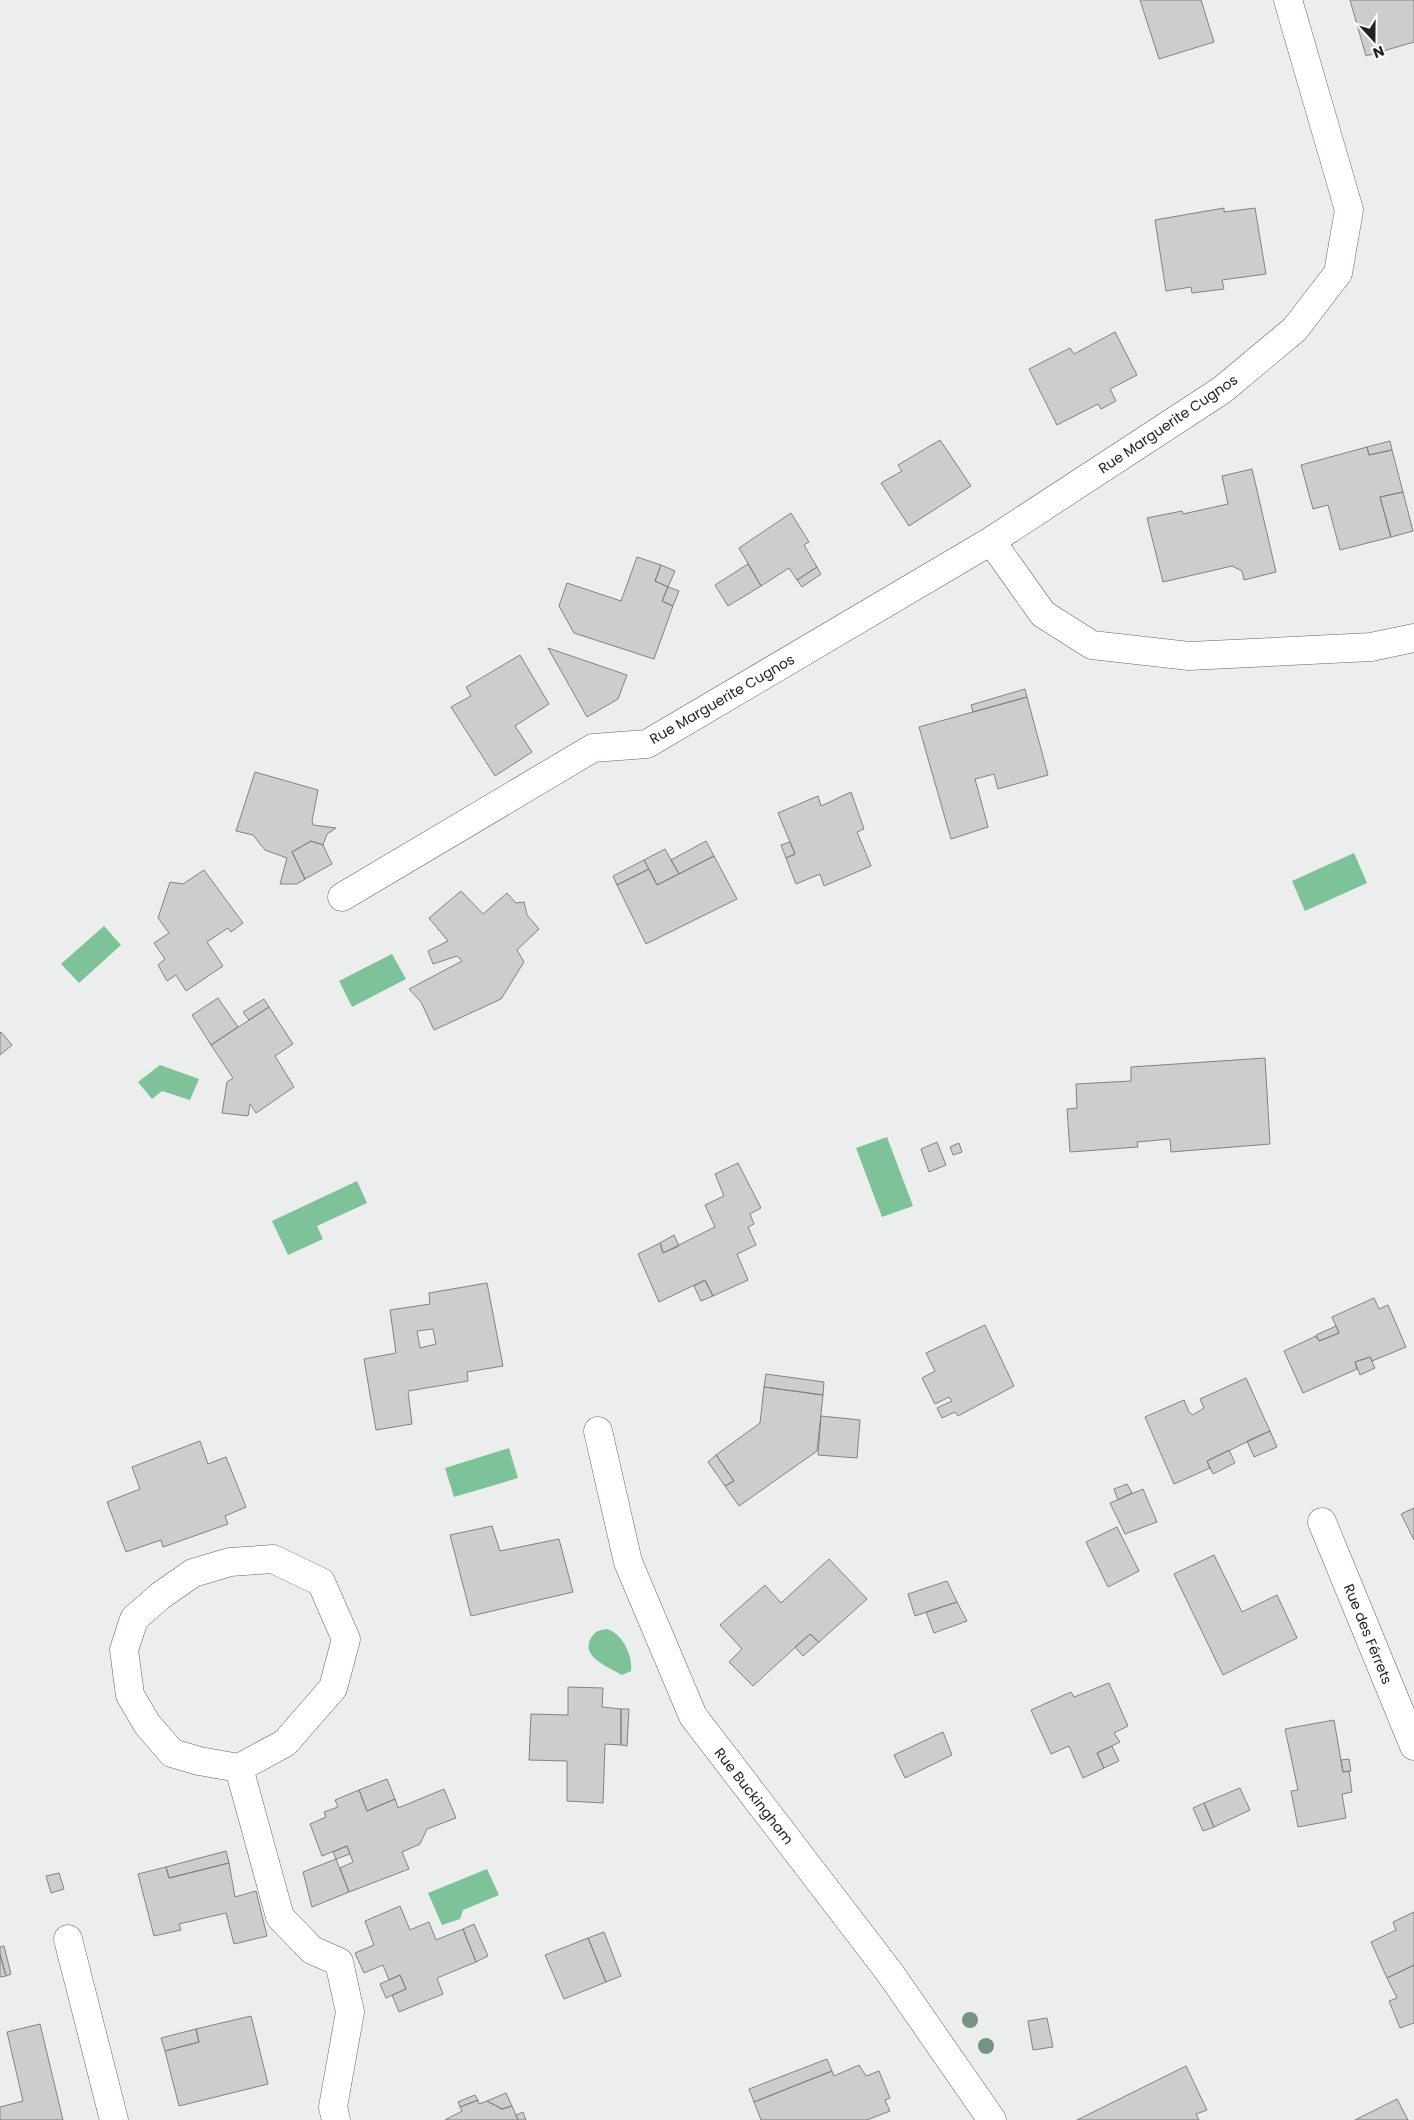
<svg xmlns="http://www.w3.org/2000/svg" width="1414" height="2120" viewBox="0 0 1414 2120" font-family="Poppins,sans-serif">
	<style>
		.water { fill: #7ec299 }
		.building { fill: #cbcecc; stroke: #808381; fill-rule: evenodd }
		.lines { fill: none; stroke-linecap: round; stroke-linejoin: round }
		.minor-casing { stroke: #646664; stroke-width: 29 }
		.minor { stroke: #fff; stroke-width: 28 }
		.tree { fill: #749383 }
		.labels { text-anchor: middle; dominant-baseline: central; stroke-width: 4; stroke-linejoin: round; paint-order: stroke }
		.street-label { font-size: 14px; fill: #222322; stroke: #fff }
	</style>
	<rect width="100%" height="100%" fill="#ebeeec"/>
	<path class="water" d="M 1354,853 L 1367,883 L 1305,911 L 1292,881 Z
		M 104,926 L 121,945 L 79,983 L 61,964 Z
		M 392,954 L 406,979 L 352,1007 L 339,981 Z
		M 160,1065 L 199,1079 L 190,1100 L 162,1091 L 152,1099 L 138,1082 Z
		M 887,1137 L 913,1206 L 882,1217 L 856,1148 Z
		M 357,1181 L 367,1203 L 317,1226 L 323,1239 L 288,1255 L 272,1221 Z
		M 509,1448 L 518,1478 L 454,1497 L 445,1468 Z
		M 607,1629 C 623,1634 633,1656 631,1671 L 622,1675 C 609,1667 580,1657 591,1638 C 595,1631 600,1630 607,1629 Z
		M 487,1869 L 499,1895 L 463,1910 L 460,1919 L 442,1925 L 428,1893 Z"/>
	<path class="building" d="M 1140,0 L 1201,0 L 1214,42 L 1159,59 Z
		M 1350,0 L 1414,0 L 1414,42 L 1366,56 Z
		M 1224,208 L 1224,212 L 1255,208 L 1266,274 L 1222,280 L 1224,289 L 1192,293 L 1191,287 L 1166,291 L 1155,220 Z
		M 1115,332 L 1137,375 L 1110,389 L 1116,401 L 1101,409 L 1098,404 L 1057,425 L 1029,369 L 1070,348 L 1074,354 Z
		M 940,440 L 971,486 L 909,526 L 881,483 L 902,471 L 898,465 Z
		M 1390,441 L 1392,450 L 1369,455 L 1367,447 Z
		M 1367,447 L 1369,455 L 1392,450 L 1403,492 L 1380,497 L 1391,537 L 1340,550 L 1328,505 L 1313,509 L 1301,465 Z
		M 1252,469 L 1276,572 L 1244,580 L 1242,571 L 1232,566 L 1163,582 L 1147,518 L 1182,511 L 1183,514 L 1228,504 L 1222,476 Z
		M 1403,492 L 1413,531 L 1391,537 L 1380,497 Z
		M 791,513 L 809,542 L 804,545 L 817,567 L 797,580 L 789,568 L 761,586 L 739,548 Z
		M 637,557 L 661,565 L 655,581 L 668,587 L 662,601 L 673,606 L 654,659 L 574,633 L 559,606 L 567,583 L 621,601 Z
		M 748,564 L 761,586 L 728,606 L 715,585 Z
		M 661,565 L 675,571 L 668,587 L 655,581 Z
		M 817,567 L 821,574 L 802,587 L 797,580 Z
		M 668,587 L 679,591 L 673,606 L 662,601 Z
		M 548,648 L 627,675 L 618,699 L 587,717 Z
		M 520,655 L 549,704 L 515,726 L 532,752 L 495,776 L 451,707 L 471,696 L 466,687 Z
		M 1025,689 L 1027,697 L 973,712 L 971,705 Z
		M 1027,697 L 1048,775 L 998,789 L 994,774 L 975,779 L 988,827 L 951,839 L 919,727 Z
		M 255,772 L 318,790 L 312,821 L 313,825 L 336,828 L 327,834 L 323,845 L 311,841 L 292,852 L 305,879 L 297,884 L 280,884 L 287,858 L 265,850 L 253,835 L 236,831 Z
		M 851,792 L 864,829 L 857,832 L 871,866 L 824,886 L 820,874 L 796,884 L 786,858 L 795,854 L 778,813 L 818,796 L 821,806 Z
		M 311,841 L 323,845 L 332,864 L 305,879 L 292,852 Z
		M 706,841 L 714,856 L 679,874 L 671,860 Z
		M 790,842 L 795,854 L 786,858 L 781,845 Z
		M 665,849 L 679,874 L 657,885 L 644,860 Z
		M 714,856 L 737,899 L 646,944 L 617,885 L 649,869 L 657,885 Z
		M 644,860 L 649,869 L 617,885 L 613,876 Z
		M 204,870 L 243,923 L 231,932 L 228,928 L 207,942 L 223,966 L 186,991 L 176,975 L 167,981 L 158,965 L 165,959 L 154,943 L 169,933 L 158,918 L 170,882 L 183,884 Z
		M 461,891 L 483,914 L 507,893 L 516,903 L 524,902 L 527,915 L 539,929 L 517,950 L 524,962 L 501,999 L 434,1030 L 421,1002 L 409,989 L 462,961 L 457,956 L 433,964 L 428,951 L 448,941 L 429,918 Z
		M 218,998 L 238,1027 L 211,1045 L 192,1015 Z
		M 264,999 L 269,1007 L 249,1020 L 243,1012 Z
		M 269,1007 L 293,1044 L 275,1056 L 294,1087 L 256,1113 L 250,1104 L 248,1116 L 222,1113 L 227,1082 L 233,1078 L 211,1045 Z
		M 1,1032 L 12,1045 L 0,1055 L 0,1033 Z
		M 1265,1058 L 1270,1144 L 1171,1152 L 1170,1139 L 1137,1142 L 1138,1147 L 1070,1152 L 1067,1109 L 1077,1108 L 1076,1084 L 1131,1081 L 1131,1067 Z
		M 937,1142 L 946,1165 L 929,1172 L 921,1149 Z
		M 959,1143 L 962,1152 L 953,1155 L 950,1147 Z
		M 738,1163 L 761,1208 L 750,1214 L 754,1224 L 748,1227 L 756,1245 L 737,1254 L 748,1280 L 713,1296 L 705,1280 L 659,1302 L 638,1254 L 660,1243 L 663,1253 L 715,1227 L 705,1205 L 724,1196 L 715,1174 Z
		M 674,1235 L 679,1246 L 663,1253 L 660,1243 Z
		M 705,1280 L 713,1296 L 701,1301 L 694,1286 Z
		M 487,1283 L 503,1366 L 467,1372 L 468,1381 L 408,1391 L 412,1424 L 376,1430 L 364,1359 L 396,1353 L 390,1310 L 430,1304 L 429,1293 ZM 433,1329 L 436,1344 L 420,1348 L 417,1331 Z
		M 1374,1298 L 1379,1309 L 1388,1305 L 1406,1347 L 1372,1361 L 1370,1357 L 1355,1362 L 1357,1369 L 1303,1393 L 1284,1351 L 1316,1336 L 1319,1341 L 1339,1333 L 1332,1317 Z
		M 985,1325 L 1014,1386 L 958,1416 L 955,1412 L 942,1418 L 937,1408 L 952,1401 L 949,1397 L 935,1404 L 922,1378 L 935,1371 L 926,1353 Z
		M 1336,1326 L 1339,1333 L 1319,1341 L 1316,1335 Z
		M 1370,1357 L 1375,1368 L 1360,1375 L 1355,1362 Z
		M 766,1374 L 824,1382 L 823,1395 L 764,1387 Z
		M 1246,1378 L 1270,1431 L 1207,1461 L 1210,1468 L 1174,1484 L 1145,1417 L 1184,1400 L 1189,1412 L 1193,1415 L 1204,1408 L 1200,1399 Z
		M 764,1387 L 823,1395 L 817,1451 L 739,1506 L 725,1486 L 734,1481 L 716,1455 L 760,1423 Z
		M 821,1416 L 860,1420 L 857,1458 L 818,1455 Z
		M 1270,1431 L 1277,1447 L 1254,1457 L 1247,1441 Z
		M 200,1441 L 208,1464 L 226,1457 L 246,1507 L 225,1516 L 228,1524 L 163,1547 L 161,1540 L 126,1552 L 107,1502 L 140,1489 L 132,1467 Z
		M 1229,1450 L 1235,1463 L 1213,1474 L 1207,1461 Z
		M 716,1455 L 734,1481 L 725,1486 L 708,1462 Z
		M 1127,1484 L 1132,1493 L 1118,1500 L 1114,1489 Z
		M 1143,1489 L 1157,1522 L 1125,1534 L 1110,1503 Z
		M 1414,1508 L 1414,1540 L 1401,1514 Z
		M 492,1526 L 500,1551 L 559,1539 L 573,1592 L 471,1616 L 450,1535 Z
		M 1117,1527 L 1139,1571 L 1108,1587 L 1086,1542 Z
		M 1214,1555 L 1242,1612 L 1277,1595 L 1297,1638 L 1223,1675 L 1174,1574 Z
		M 829,1559 L 867,1599 L 819,1642 L 810,1634 L 753,1686 L 729,1662 L 742,1649 L 720,1625 L 765,1585 L 781,1603 Z
		M 947,1581 L 957,1602 L 915,1616 L 908,1594 Z
		M 957,1602 L 967,1621 L 934,1633 L 926,1612 Z
		M 810,1634 L 819,1642 L 803,1656 L 795,1647 Z
		M 1109,1683 L 1128,1726 L 1114,1733 L 1120,1742 L 1097,1753 L 1104,1768 L 1083,1778 L 1069,1746 L 1051,1754 L 1031,1710 L 1071,1692 L 1074,1697 Z
		M 568,1687 L 603,1688 L 602,1707 L 621,1709 L 621,1745 L 605,1744 L 603,1803 L 567,1801 L 567,1761 L 529,1760 L 531,1714 L 568,1715 Z
		M 621,1709 L 629,1709 L 627,1746 L 621,1745 Z
		M 1334,1720 L 1343,1772 L 1349,1771 L 1352,1792 L 1342,1794 L 1346,1818 L 1298,1827 L 1291,1791 L 1298,1790 L 1285,1729 Z
		M 943,1732 L 952,1755 L 905,1778 L 894,1755 Z
		M 1112,1746 L 1119,1761 L 1104,1768 L 1097,1753 Z
		M 1349,1759 L 1351,1771 L 1343,1772 L 1341,1760 Z
		M 387,1779 L 395,1799 L 367,1811 L 359,1790 Z
		M 1240,1788 L 1250,1810 L 1214,1827 L 1204,1803 Z
		M 444,1789 L 456,1818 L 427,1829 L 420,1844 L 402,1852 L 409,1869 L 349,1892 L 340,1868 L 353,1862 L 347,1846 L 322,1856 L 310,1824 L 326,1817 L 324,1812 L 338,1807 L 335,1800 L 359,1790 L 367,1811 L 395,1799 L 398,1808 Z
		M 1204,1803 L 1214,1827 L 1203,1831 L 1193,1808 Z
		M 347,1846 L 350,1854 L 336,1859 L 333,1852 Z
		M 226,1851 L 229,1863 L 169,1878 L 166,1867 Z
		M 336,1859 L 349,1892 L 312,1907 L 303,1872 Z
		M 229,1863 L 235,1897 L 256,1891 L 267,1936 L 234,1944 L 226,1913 L 179,1924 L 181,1930 L 154,1936 L 138,1874 L 166,1867 L 169,1878 Z
		M 59,1873 L 64,1889 L 51,1893 L 46,1876 Z
		M 400,1906 L 410,1930 L 429,1922 L 436,1940 L 463,1929 L 476,1962 L 437,1978 L 443,1994 L 399,2012 L 392,1995 L 406,1989 L 400,1975 L 389,1980 L 383,1965 L 364,1973 L 355,1953 L 374,1945 L 365,1921 Z
		M 1414,1912 L 1414,1965 L 1387,1978 L 1371,1942 L 1396,1930 L 1393,1922 Z
		M 474,1924 L 488,1956 L 476,1962 L 463,1929 Z
		M 604,1932 L 621,1976 L 606,1982 L 588,1938 Z
		M 588,1938 L 606,1982 L 564,1999 L 545,1955 Z
		M 4,1946 L 11,1974 L 6,1976 L 0,1954 L 0,1947 Z
		M 0,1954 L 6,1976 L 0,1977 Z
		M 1414,1965 L 1414,2023 L 1400,2028 L 1389,2001 L 1397,1998 L 1387,1978 Z
		M 400,1975 L 406,1989 L 386,1998 L 380,1984 Z
		M 251,2016 L 268,2084 L 179,2106 L 165,2051 L 199,2042 L 196,2029 Z
		M 1047,2018 L 1053,2047 L 1033,2050 L 1028,2021 Z
		M 40,2024 L 63,2120 L 0,2120 L 0,2107 L 23,2101 L 7,2032 Z
		M 196,2029 L 199,2042 L 165,2051 L 161,2038 Z
		M 827,2059 L 832,2071 L 754,2102 L 749,2089 Z
		M 859,2065 L 866,2076 L 879,2071 L 890,2098 L 885,2100 L 890,2111 L 867,2120 L 761,2120 L 754,2102 L 832,2071 L 834,2076 Z
		M 1186,2066 L 1207,2110 L 1196,2114 L 1199,2120 L 1077,2120 Z
		M 506,2093 L 512,2106 L 502,2109 L 487,2101 Z
		M 475,2095 L 478,2100 L 460,2107 L 458,2102 Z
		M 1397,2099 L 1408,2120 L 1355,2120 Z
		M 478,2100 L 479,2104 L 487,2101 L 502,2109 L 512,2106 L 518,2120 L 445,2120 L 462,2111 L 460,2107 Z
		M 523,2112 L 526,2120 L 518,2120 L 516,2115 Z"/>
	<g class="lines">
		<defs>
			<path id="minor" d="M 991,541 L 1043,614 L 1092,645 L 1189,656 L 1371,647 L 1414,638
				M 342,897 L 593,748 L 647,744 L 991,541 L 1222,390 L 1295,329 L 1338,273 L 1349,210 L 1288,0
				M 598,1431 L 628,1562 L 693,1716 L 890,1973 L 992,2120
				M 1322,1522 L 1414,1746
				M 239,1768 L 199,1761 L 172,1753 L 147,1724 L 130,1695 L 124,1650 L 134,1619 L 160,1596 L 193,1573 L 230,1562 L 273,1559 L 321,1582 L 346,1639 L 333,1688 L 285,1743 L 239,1768 L 280,1917 L 312,1950 L 339,1962 L 350,2012 L 333,2107 L 336,2120
				M 68,1939 L 114,2120"/>
		</defs>
		<use href="#minor" class="minor-casing"/>
		<use href="#minor" class="minor"/>
	</g>
	<g class="tree">
		<circle cx="970" cy="2020" r="8"/>
		<circle cx="986" cy="2046" r="8"/>
	</g>
	<g class="labels">
		<g class="street-label">
			<text transform="translate(1168 424) rotate(-34)">Rue Marguerite Cugnos</text>
			<text transform="translate(722 699) rotate(-30)">Rue Marguerite Cugnos</text>
			<text transform="translate(1368 1634) rotate(68)">Rue des Férrets</text>
			<text transform="translate(754 1796) rotate(52)">Rue Buckingham</text>
		</g>
	</g>
	<g transform="translate(1374 40) rotate(159)" stroke="#ffffff" stroke-width="4" paint-order="stroke">
	<path d="M0-4L9 19L0 12L-9 19Z" fill="#222322"/>
	<text y="-8" font-size="14" font-weight="bold" text-anchor="middle" fill="#222322">N</text>
	</g>
</svg>
